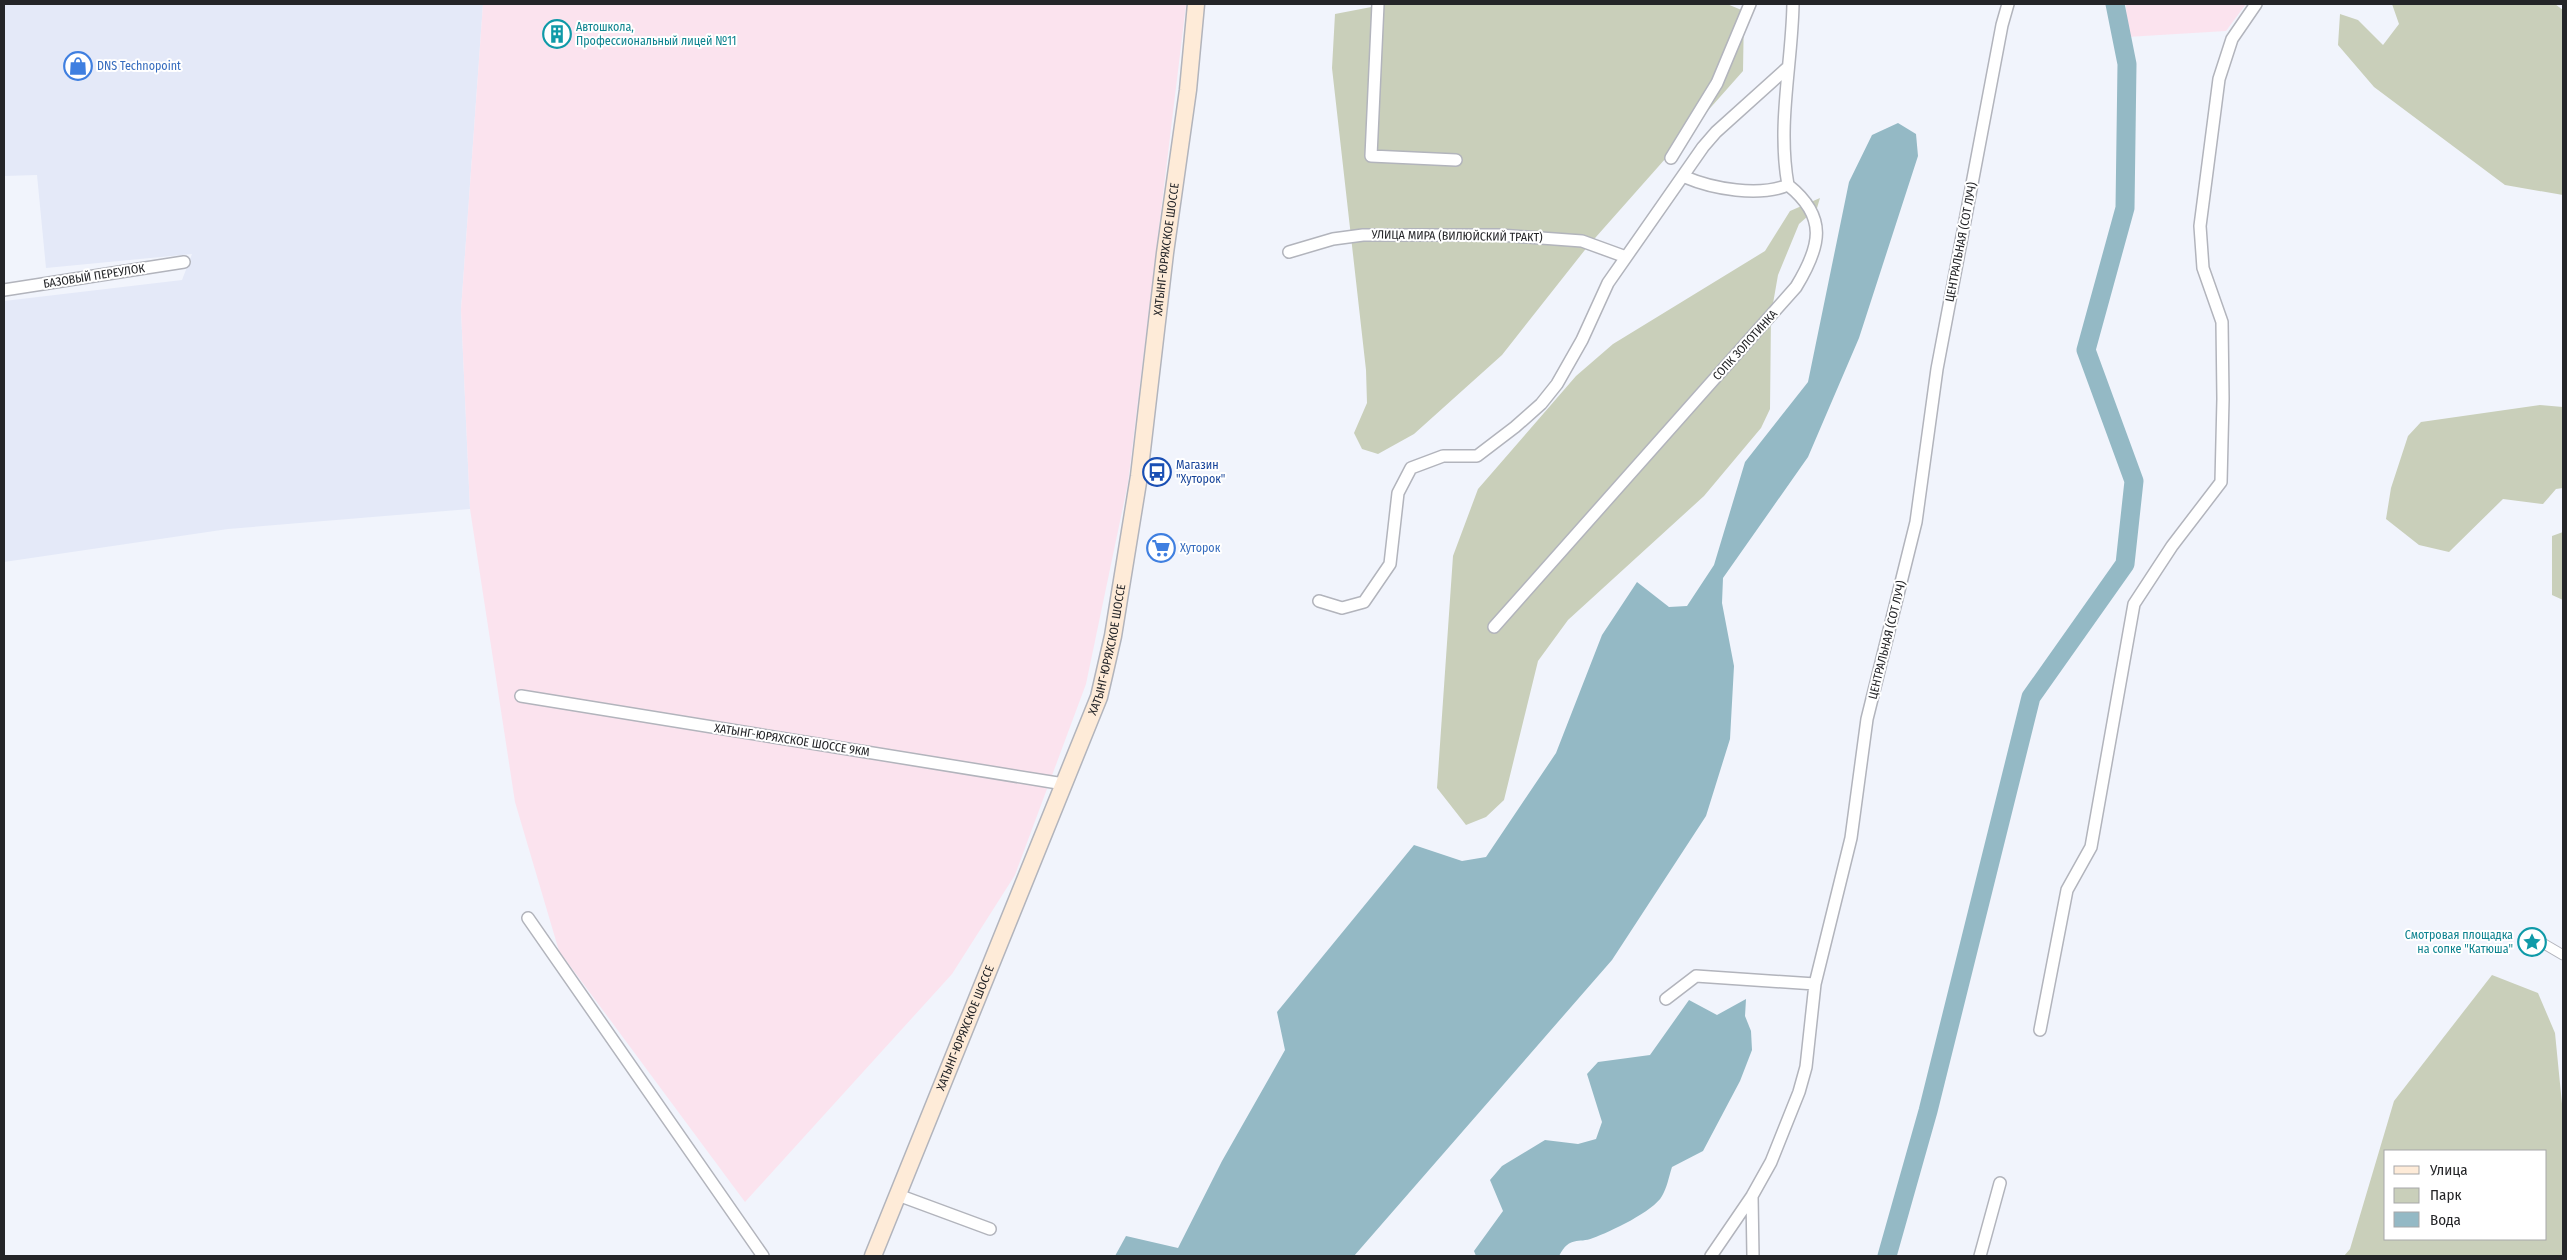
<svg xmlns="http://www.w3.org/2000/svg" width="2567" height="1260" viewBox="0 0 2567 1260" font-family="'Fira Sans Condensed',sans-serif">
	<style>
		.built { fill: #e4e9f8 }
		.industrial { fill: #fbe3ee }
		.green { fill: #c9cfba; fill-rule: evenodd }
		.water { fill: #94b9c5 }
		.lines { fill: none; stroke-linecap: round; stroke-linejoin: round }
		.river { stroke: #94b9c5; stroke-width: 19 }
		.pedestrian-casing { stroke: #b2b4bc; stroke-width: 11 }
		.minor-casing { stroke: #b2b4bc; stroke-width: 14 }
		.secondary-casing { stroke: #b2b4bc; stroke-width: 19 }
		.pedestrian { stroke: #fff; stroke-width: 9 }
		.minor { stroke: #fff; stroke-width: 11 }
		.secondary { stroke: #feebd8; stroke-width: 16 }
		.labels { text-anchor: middle; dominant-baseline: central; stroke-width: 4; stroke-linejoin: round; paint-order: stroke }
		.culture-label { font-size: 12px; fill: #0d838f; stroke: #fff; text-anchor: start }
		.shop-label { font-size: 12px; fill: #366cbe; stroke: #fff; text-anchor: start }
		.street-label { font-size: 12px; fill: #242528; stroke: #fff }
		.transit-label { font-size: 12px; fill: #164399; stroke: #fff; text-anchor: start }
	</style>
	<rect width="100%" height="100%" fill="#f1f4fc"/>
	<path class="built" d="M 4,4 L 483,4 L 461,310 L 470,509 L 228,529 L 4,562 L 4,301 L 182,280 L 192,254 L 46,268 L 37,175 L 4,176 Z"/>
	<path class="industrial" d="M 483,4 L 1186,5 L 1128,483 L 1086,684 L 1015,875 L 952,974 L 745,1202 L 559,951 L 515,802 L 470,509 L 461,310 Z
		M 2126,4 L 2246,4 L 2226,31 L 2127,37 Z"/>
	<path class="green" d="M 1387,4 L 1727,4 L 1744,11 L 1743,71 L 1588,246 L 1502,355 L 1414,434 L 1378,454 L 1362,449 L 1354,433 L 1367,403 L 1366,370 L 1332,68 L 1335,14 Z
		M 2392,4 L 2555,4 L 2563,10 L 2563,195 L 2505,185 L 2374,87 L 2338,45 L 2340,14 L 2358,20 L 2383,45 L 2399,24 Z
		M 1820,198 L 1817,208 L 1799,224 L 1778,275 L 1771,315 L 1770,409 L 1761,428 L 1704,496 L 1568,620 L 1538,661 L 1504,800 L 1486,817 L 1466,825 L 1437,788 L 1453,556 L 1478,489 L 1576,376 L 1613,344 L 1765,251 L 1790,211 Z
		M 2540,405 L 2563,407 L 2563,488 L 2556,489 L 2543,504 L 2503,499 L 2449,552 L 2419,545 L 2386,519 L 2391,488 L 2408,436 L 2421,422 Z
		M 2563,532 L 2563,600 L 2552,595 L 2552,536 Z
		M 2492,975 L 2538,993 L 2555,1033 L 2563,1114 L 2563,1256 L 2344,1256 L 2350,1249 L 2394,1101 ZM 2546,1151 L 2546,1239 L 2386,1239 L 2386,1151 Z"/>
	<path class="water" d="M 1898,123 L 1916,134 L 1918,156 L 1859,338 L 1808,457 L 1723,578 L 1722,603 L 1734,666 L 1730,739 L 1706,816 L 1612,960 L 1354,1256 L 1115,1256 L 1126,1236 L 1178,1248 L 1222,1161 L 1285,1050 L 1277,1012 L 1414,845 L 1462,861 L 1486,857 L 1556,753 L 1602,635 L 1637,582 L 1669,607 L 1687,606 L 1714,565 L 1745,462 L 1808,382 L 1849,182 L 1872,135 Z
		M 1746,999 L 1745,1016 L 1751,1031 L 1752,1050 L 1740,1081 L 1703,1151 L 1672,1167 C 1669,1176 1667,1188 1662,1196 C 1654,1211 1610,1232 1593,1238 C 1578,1244 1570,1235 1559,1256 L 1476,1256 L 1474,1251 L 1503,1211 L 1490,1180 L 1502,1166 L 1545,1140 L 1578,1144 L 1596,1139 L 1602,1122 L 1587,1074 L 1598,1062 L 1650,1055 L 1689,1000 L 1717,1015 Z"/>
	<g class="lines">
		<path class="river" d="M 1887,1256 L 1928,1111 L 2031,697 L 2125,564 L 2134,481 L 2086,350 L 2125,208 L 2127,64 L 2115,4"/>
		<defs>
			<path id="pedestrian" d="M 2532,942 L 2534,938 L 2563,955"/>
			<path id="minor" d="M 1378,4 L 1371,156 L 1456,160
				M 1671,158 L 1717,83 L 1750,4
				M 1685,177 C 1713,189 1759,197 1788,185
				M 1289,252 L 1333,239 L 1363,235 L 1500,235 L 1582,241 L 1626,257
				M 4,290 L 184,262
				M 1319,601 L 1342,608 L 1364,602 L 1390,564 L 1398,493 L 1411,468 L 1443,456 L 1477,456 L 1515,427 L 1541,404 L 1557,384 L 1582,340 L 1608,283 L 1703,147 L 1716,132 L 1787,68
				M 1494,627 L 1796,287 C 1821,246 1828,217 1788,185 C 1777,124 1792,64 1793,4
				M 521,696 L 1064,784
				M 528,918 L 763,1256
				M 1666,999 L 1696,976 L 1815,984
				M 2040,1030 L 2067,890 L 2091,847 L 2134,604 L 2172,546 L 2221,482 L 2223,399 L 2222,322 L 2203,268 L 2200,226 L 2219,79 L 2232,39 L 2256,4
				M 898,1195 L 990,1229
				M 1752,1196 L 1753,1256
				M 1711,1256 L 1752,1196 L 1771,1162 L 1799,1092 L 1806,1067 L 1815,984 L 1851,838 L 1867,719 L 1916,522 L 1937,369 L 2002,25 L 2008,4
				M 1980,1256 L 2000,1183"/>
			<g id="secondary">
				<path id="s1" d="M 873,1256 L 1099,697 L 1113,636 L 1139,476 L 1165,253 L 1188,90 L 1196,4"/>
			</g>
		</defs>
		<use href="#pedestrian" class="pedestrian-casing"/>
		<use href="#minor" class="minor-casing"/>
		<use href="#secondary" class="secondary-casing"/>
		<use href="#pedestrian" class="pedestrian"/>
		<use href="#minor" class="minor"/>
		<use href="#secondary" class="secondary"/>
	</g>
	<defs>
		<symbol id="building-ring" viewBox="-11 -11 22 22"><circle r="9.5" fill="#fff" stroke="#0f9aa8" stroke-width="1.5"/><path d="M-4-6H4V6H1V3H-1V6H-4ZM-2.5-4.3h1.7v1.8h-1.7ZM.8-4.3h1.7v1.8H.8ZM-2.5-1h1.7V.8h-1.7ZM.8-1h1.7V.8H.8Z" fill="#0f9aa8"/></symbol>
		<symbol id="shop-ring" viewBox="-11 -11 22 22"><circle r="9.5" fill="#fff" stroke="#3f7fe0" stroke-width="1.5"/><path d="M-5-2.5h2.3a2.7 3.5 0 0 1 5.4 0H5L5.5 6h-11ZM-1.5-2.5h3a1.5 2.3 0 0 0-3 0Z" fill="#3f7fe0"/></symbol>
		<symbol id="bus-ring" viewBox="-11 -11 22 22"><circle r="9.5" fill="#fff" stroke="#1a4fb4" stroke-width="1.5"/><path d="M-5-6H5V4H4V6H2V4H-2V6H-4V4H-5ZM-3.5-4V0h7V-4ZM-3.5 1.2v1.5H-2V1.2ZM2 1.2v1.5H3.5V1.2Z" fill="#1a4fb4"/></symbol>
		<symbol id="supermarket-ring" viewBox="-11 -11 22 22"><circle r="9.5" fill="#fff" stroke="#3f7fe0" stroke-width="1.5"/><path d="M-6-5.5h2.5l.6 2H6L4.5 2H-2.5L-4.4-4H-6ZM-1.5 3.2a1.3 1.3 0 1 0 .1 0ZM3 3.2a1.3 1.3 0 1 0 .1 0Z" fill="#3f7fe0"/></symbol>
		<symbol id="sight-ring" viewBox="-11 -11 22 22"><circle r="9.5" fill="#fff" stroke="#0f9aa8" stroke-width="1.5"/><path d="M0-6L1.8-2.2L6-1.7L2.9 1.2L3.7 5.4L0 3.3L-3.7 5.4L-2.9 1.2L-6-1.7L-1.8-2.2Z" fill="#0f9aa8"/></symbol>
	</defs>
	<g fill-rule="evenodd">
		<use href="#building-ring" x="541" y="18" width="32" height="32"/>
		<use href="#shop-ring" x="62" y="50" width="32" height="32"/>
		<use href="#bus-ring" x="1141" y="456" width="32" height="32"/>
		<use href="#supermarket-ring" x="1145" y="532" width="32" height="32"/>
		<use href="#sight-ring" x="2516" y="926" width="32" height="32"/>
	</g>
	<g class="labels">
		<g class="culture-label">
			<text x="576" y="27">Автошкола,<tspan x="576" dy="14">Профессиональный лицей №11</tspan></text>
			<text x="2513" y="935" text-anchor="end">Смотровая площадка<tspan x="2513" dy="14">на сопке "Катюша"</tspan></text>
		</g>
		<g class="shop-label">
			<text x="97" y="66">DNS Technopoint</text>
			<text x="1180" y="548">Хуторок</text>
		</g>
		<g class="street-label">
			<text transform="translate(1457 236) rotate(1)">УЛИЦА МИРА (ВИЛЮЙСКИЙ ТРАКТ)</text>
			<text transform="translate(1961 242) rotate(-79)">ЦЕНТРАЛЬНАЯ (СОТ ЛУЧ)</text>
			<text stroke="none"><textPath href="#s1" startOffset="1056">ХАТЫНГ-ЮРЯХСКОЕ ШОССЕ</textPath></text>
			<text transform="translate(94 276) rotate(-9)">БАЗОВЫЙ ПЕРЕУЛОК</text>
			<text transform="translate(1745 345) rotate(-48)">СОПК ЗОЛОТИНКА</text>
			<text transform="translate(1887 640) rotate(-76)">ЦЕНТРАЛЬНАЯ (СОТ ЛУЧ)</text>
			<text stroke="none"><textPath href="#s1" startOffset="651">ХАТЫНГ-ЮРЯХСКОЕ ШОССЕ</textPath></text>
			<text transform="translate(792 740) rotate(9)">ХАТЫНГ-ЮРЯХСКОЕ ШОССЕ 9КМ</text>
			<text stroke="none"><textPath href="#s1" startOffset="246">ХАТЫНГ-ЮРЯХСКОЕ ШОССЕ</textPath></text>
		</g>
		<g class="transit-label">
			<text x="1176" y="465">Магазин<tspan x="1176" dy="14">"Хуторок"</tspan></text>
		</g>
	</g>
	<rect width="2567" height="1260" fill="none" stroke="#242528" stroke-width="10"/>
	<rect x="2384" y="1150" width="162" height="90" fill="#ffffff" stroke="#a7a8a9"/>
	<rect x="2394" y="1166" width="25" height="8" fill="#feebd8" stroke="#a7a8a9"/>
	<text x="2430" y="1175" font-size="15" fill="#242528">Улица</text>
	<rect x="2394" y="1188" width="25" height="15" fill="#c9cfba" stroke="#a7a8a9"/>
	<text x="2430" y="1200" font-size="15" fill="#242528">Парк</text>
	<rect x="2394" y="1212" width="25" height="15" fill="#94b9c5" stroke="#a7a8a9"/>
	<text x="2430" y="1225" font-size="15" fill="#242528">Вода</text>
</svg>
